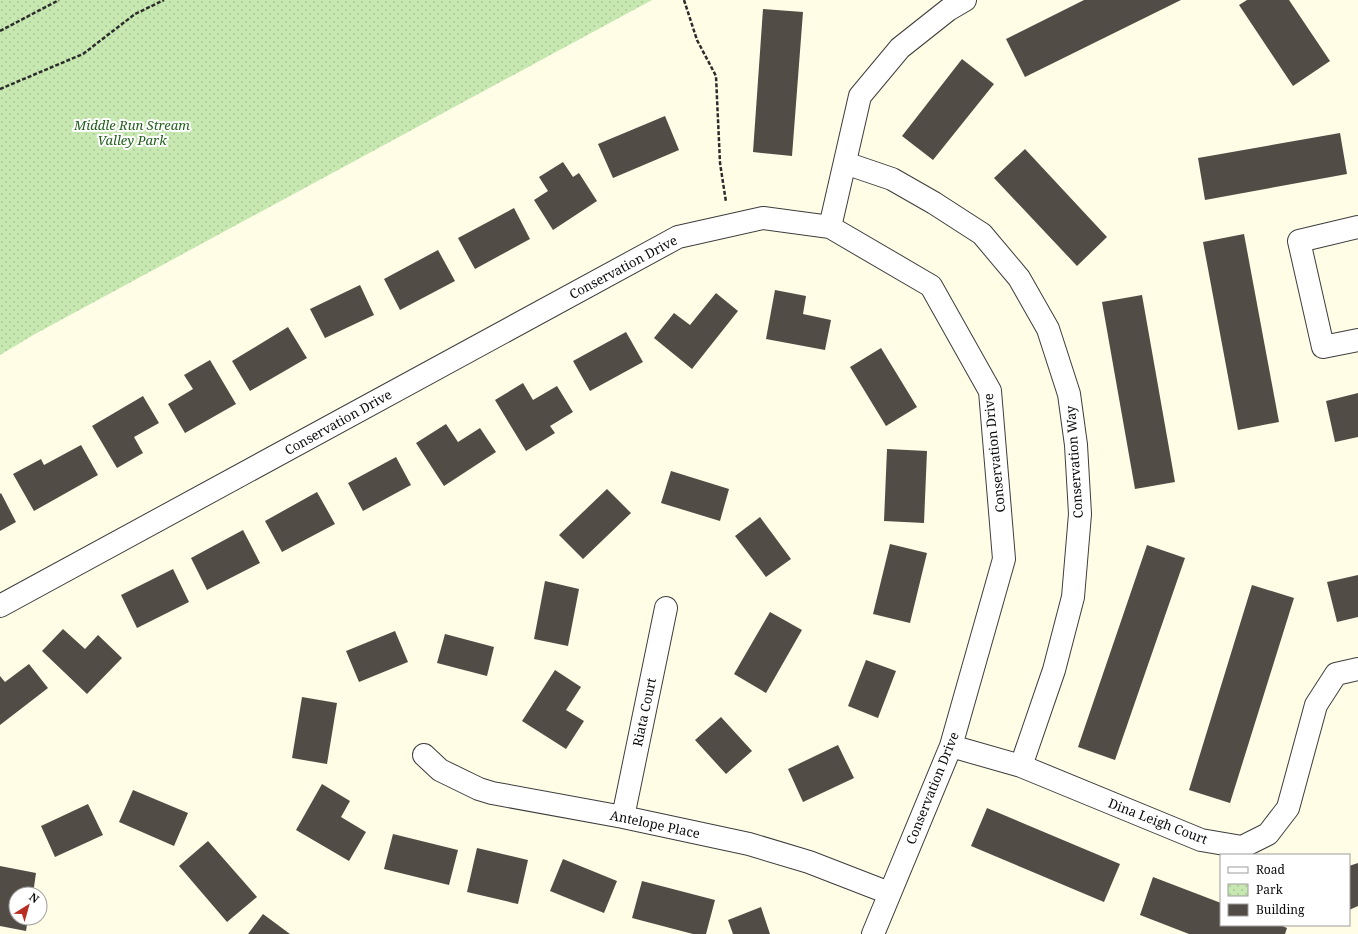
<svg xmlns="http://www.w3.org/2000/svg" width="1358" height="934" viewBox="0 0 1358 934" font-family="'Noto Serif',serif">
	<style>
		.park { fill: url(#park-dots) }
		.building { fill: #524c46 }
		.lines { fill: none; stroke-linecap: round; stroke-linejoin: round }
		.minor-casing { stroke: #3d3d3d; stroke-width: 24 }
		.path { stroke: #2c2c2c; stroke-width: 2.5; stroke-dasharray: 4 2; stroke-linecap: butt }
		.minor { stroke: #fff; stroke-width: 22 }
		.labels { text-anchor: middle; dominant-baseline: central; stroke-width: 4; stroke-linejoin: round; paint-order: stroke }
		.park-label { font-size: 13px; font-style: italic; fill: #21601b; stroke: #fff }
		.street-label { font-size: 13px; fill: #0a0a0a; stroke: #fff }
	</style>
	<defs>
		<pattern id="park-dots" width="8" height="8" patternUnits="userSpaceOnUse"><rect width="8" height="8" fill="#c7e8b1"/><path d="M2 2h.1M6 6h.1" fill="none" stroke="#aac697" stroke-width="1.8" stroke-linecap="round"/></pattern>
	</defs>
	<rect width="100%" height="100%" fill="#fffde6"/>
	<path class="park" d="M 0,0 L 652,0 L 35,334 L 0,355 Z"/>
	<path class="building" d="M 1084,0 L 1181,0 L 1025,77 L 1006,39 Z
		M 1247,0 L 1289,0 L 1330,61 L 1293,86 L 1239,5 Z
		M 763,9 L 803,12 L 792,156 L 753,152 Z
		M 962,59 L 994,84 L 933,160 L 902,136 Z
		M 665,116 L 679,150 L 613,178 L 598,144 Z
		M 1340,133 L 1347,174 L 1205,200 L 1198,158 Z
		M 1025,149 L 1107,237 L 1077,266 L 994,178 Z
		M 563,162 L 573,177 L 579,173 L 597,201 L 553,230 L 534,200 L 548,191 L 539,177 Z
		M 514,208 L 530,239 L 475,269 L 458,238 Z
		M 1244,234 L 1279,422 L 1238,430 L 1203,242 Z
		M 438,250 L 455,281 L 400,310 L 384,279 Z
		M 360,285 L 374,315 L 325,338 L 310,309 Z
		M 775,290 L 806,296 L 803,314 L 831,320 L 825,350 L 766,339 Z
		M 716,293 L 738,311 L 692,369 L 654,338 L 674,313 L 690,325 Z
		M 1142,295 L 1175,482 L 1135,489 L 1102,302 Z
		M 288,327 L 307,358 L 250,391 L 232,361 Z
		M 626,332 L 643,362 L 590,391 L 573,361 Z
		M 881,348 L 917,407 L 886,426 L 850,367 Z
		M 210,360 L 236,404 L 185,433 L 168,404 L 193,389 L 184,375 Z
		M 523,383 L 533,400 L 557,386 L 573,412 L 550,426 L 555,433 L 526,451 L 495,400 Z
		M 1358,393 L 1358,437 L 1335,442 L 1326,401 Z
		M 143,396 L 159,423 L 134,437 L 143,453 L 117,468 L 92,426 Z
		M 446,424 L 458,442 L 480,428 L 496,452 L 444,486 L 416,443 Z
		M 81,445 L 98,475 L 34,511 L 13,474 L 41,459 L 44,465 Z
		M 887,449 L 927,451 L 924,523 L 884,521 Z
		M 396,457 L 411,485 L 363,511 L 348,483 Z
		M 671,471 L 729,489 L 720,521 L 661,503 Z
		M 607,489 L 631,513 L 583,559 L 559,535 Z
		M 317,492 L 335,524 L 282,552 L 265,521 Z
		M 1,493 L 16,522 L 0,531 L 0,494 Z
		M 760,517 L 791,559 L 766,577 L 735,536 Z
		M 243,530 L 260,563 L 207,590 L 191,558 Z
		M 890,544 L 927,553 L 910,623 L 873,614 Z
		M 1147,545 L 1185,558 L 1115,760 L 1078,747 Z
		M 173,569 L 189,602 L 137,628 L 121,595 Z
		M 1358,575 L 1358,617 L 1337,622 L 1327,582 Z
		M 545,581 L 579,589 L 568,646 L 534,639 Z
		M 1252,585 L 1294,598 L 1230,803 L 1189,790 Z
		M 770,612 L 802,630 L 766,693 L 734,674 Z
		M 63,629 L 85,649 L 98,635 L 122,658 L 87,694 L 42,651 Z
		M 395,631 L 408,662 L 359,682 L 346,651 Z
		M 445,634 L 494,647 L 487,676 L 437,663 Z
		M 866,660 L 896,671 L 878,718 L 848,706 Z
		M 29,664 L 48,688 L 0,725 L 0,676 L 5,682 Z
		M 555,670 L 581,687 L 566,710 L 584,721 L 566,749 L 522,721 Z
		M 302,697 L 337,703 L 327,764 L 292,758 Z
		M 721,717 L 752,751 L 726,774 L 695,740 Z
		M 838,745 L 854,778 L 803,802 L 788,769 Z
		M 322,784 L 350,801 L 341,817 L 366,832 L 349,861 L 296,830 Z
		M 133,790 L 188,813 L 174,846 L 119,822 Z
		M 88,804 L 103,835 L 55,857 L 41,826 Z
		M 987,808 L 1120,864 L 1104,902 L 971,846 Z
		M 393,834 L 458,850 L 449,885 L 384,869 Z
		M 208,841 L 257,897 L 227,922 L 179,866 Z
		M 477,848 L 528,860 L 518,904 L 467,892 Z
		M 563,859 L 617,881 L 604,913 L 550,891 Z
		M 1358,863 L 1358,906 L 1349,910 L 1349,866 Z
		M 0,866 L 36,873 L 33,894 L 16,894 L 16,918 L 28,918 L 26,931 L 0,926 Z
		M 1153,877 L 1221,903 L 1221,925 L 1280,925 L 1287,928 L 1285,934 L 1189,934 L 1140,915 Z
		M 642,881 L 715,900 L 706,934 L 693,934 L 632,918 Z
		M 761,907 L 770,934 L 733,934 L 728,920 Z
		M 263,914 L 290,934 L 248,934 Z"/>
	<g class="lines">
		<defs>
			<path id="minor" d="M 845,163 L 892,179 L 934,203 L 982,234 L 1019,278 L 1048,329 L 1069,394 L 1076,445 L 1080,514 L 1073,597 L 1054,670 L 1021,766
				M 830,227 L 860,96 L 900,48 L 948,10 L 965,0
				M 1358,227 L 1299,241 L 1323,347 L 1358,340
				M 0,606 L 678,237 L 763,218 L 830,227 L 931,286 L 990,391 L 1004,559 L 951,746 L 873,934
				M 951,746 L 1021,766 L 1201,840 L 1242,847 L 1268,834 L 1288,808 L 1316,705 L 1336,674 L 1358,669
				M 424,755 L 440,770 L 479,789 L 492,793 L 623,817 L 749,844 L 809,862 L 889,893
				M 623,817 L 666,608"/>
		</defs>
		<use href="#minor" class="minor-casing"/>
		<path class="path" d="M 684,0 L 697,40 L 716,76 L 720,163 L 726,202
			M 0,31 L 59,0
			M 0,89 L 83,54 L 135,14 L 164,0"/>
		<use href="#minor" class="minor"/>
	</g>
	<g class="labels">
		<g class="park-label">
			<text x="132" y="125">Middle Run Stream<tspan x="132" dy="15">Valley Park</tspan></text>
		</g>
		<g class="street-label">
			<text transform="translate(623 267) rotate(-28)">Conservation Drive</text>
			<text transform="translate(338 422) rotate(-29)">Conservation Drive</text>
			<text transform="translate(994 453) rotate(-96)">Conservation Drive</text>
			<text transform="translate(1074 462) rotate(-94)">Conservation Way</text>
			<text transform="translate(644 712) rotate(-78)">Riata Court</text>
			<text transform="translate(932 788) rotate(-68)">Conservation Drive</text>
			<text transform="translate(1158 821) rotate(21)">Dina Leigh Court</text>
			<text transform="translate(655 824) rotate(12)">Antelope Place</text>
		</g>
	</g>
	<rect x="1220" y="854" width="130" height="72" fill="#ffffff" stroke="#9d9d9d"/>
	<rect x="1228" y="867" width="20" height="6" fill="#ffffff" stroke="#9d9d9d"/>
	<text x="1256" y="874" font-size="12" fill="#0a0a0a">Road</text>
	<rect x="1228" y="884" width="20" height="12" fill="url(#park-dots)" stroke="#9d9d9d"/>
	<text x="1256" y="894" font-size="12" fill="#0a0a0a">Park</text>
	<rect x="1228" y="904" width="20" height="12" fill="#524c46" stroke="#9d9d9d"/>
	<text x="1256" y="914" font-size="12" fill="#0a0a0a">Building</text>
	<g transform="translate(28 906) rotate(37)"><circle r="19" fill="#ffffff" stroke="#9d9d9d"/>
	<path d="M0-3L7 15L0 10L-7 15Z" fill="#b92d23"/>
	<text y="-6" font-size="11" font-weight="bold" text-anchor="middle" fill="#0a0a0a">N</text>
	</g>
</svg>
